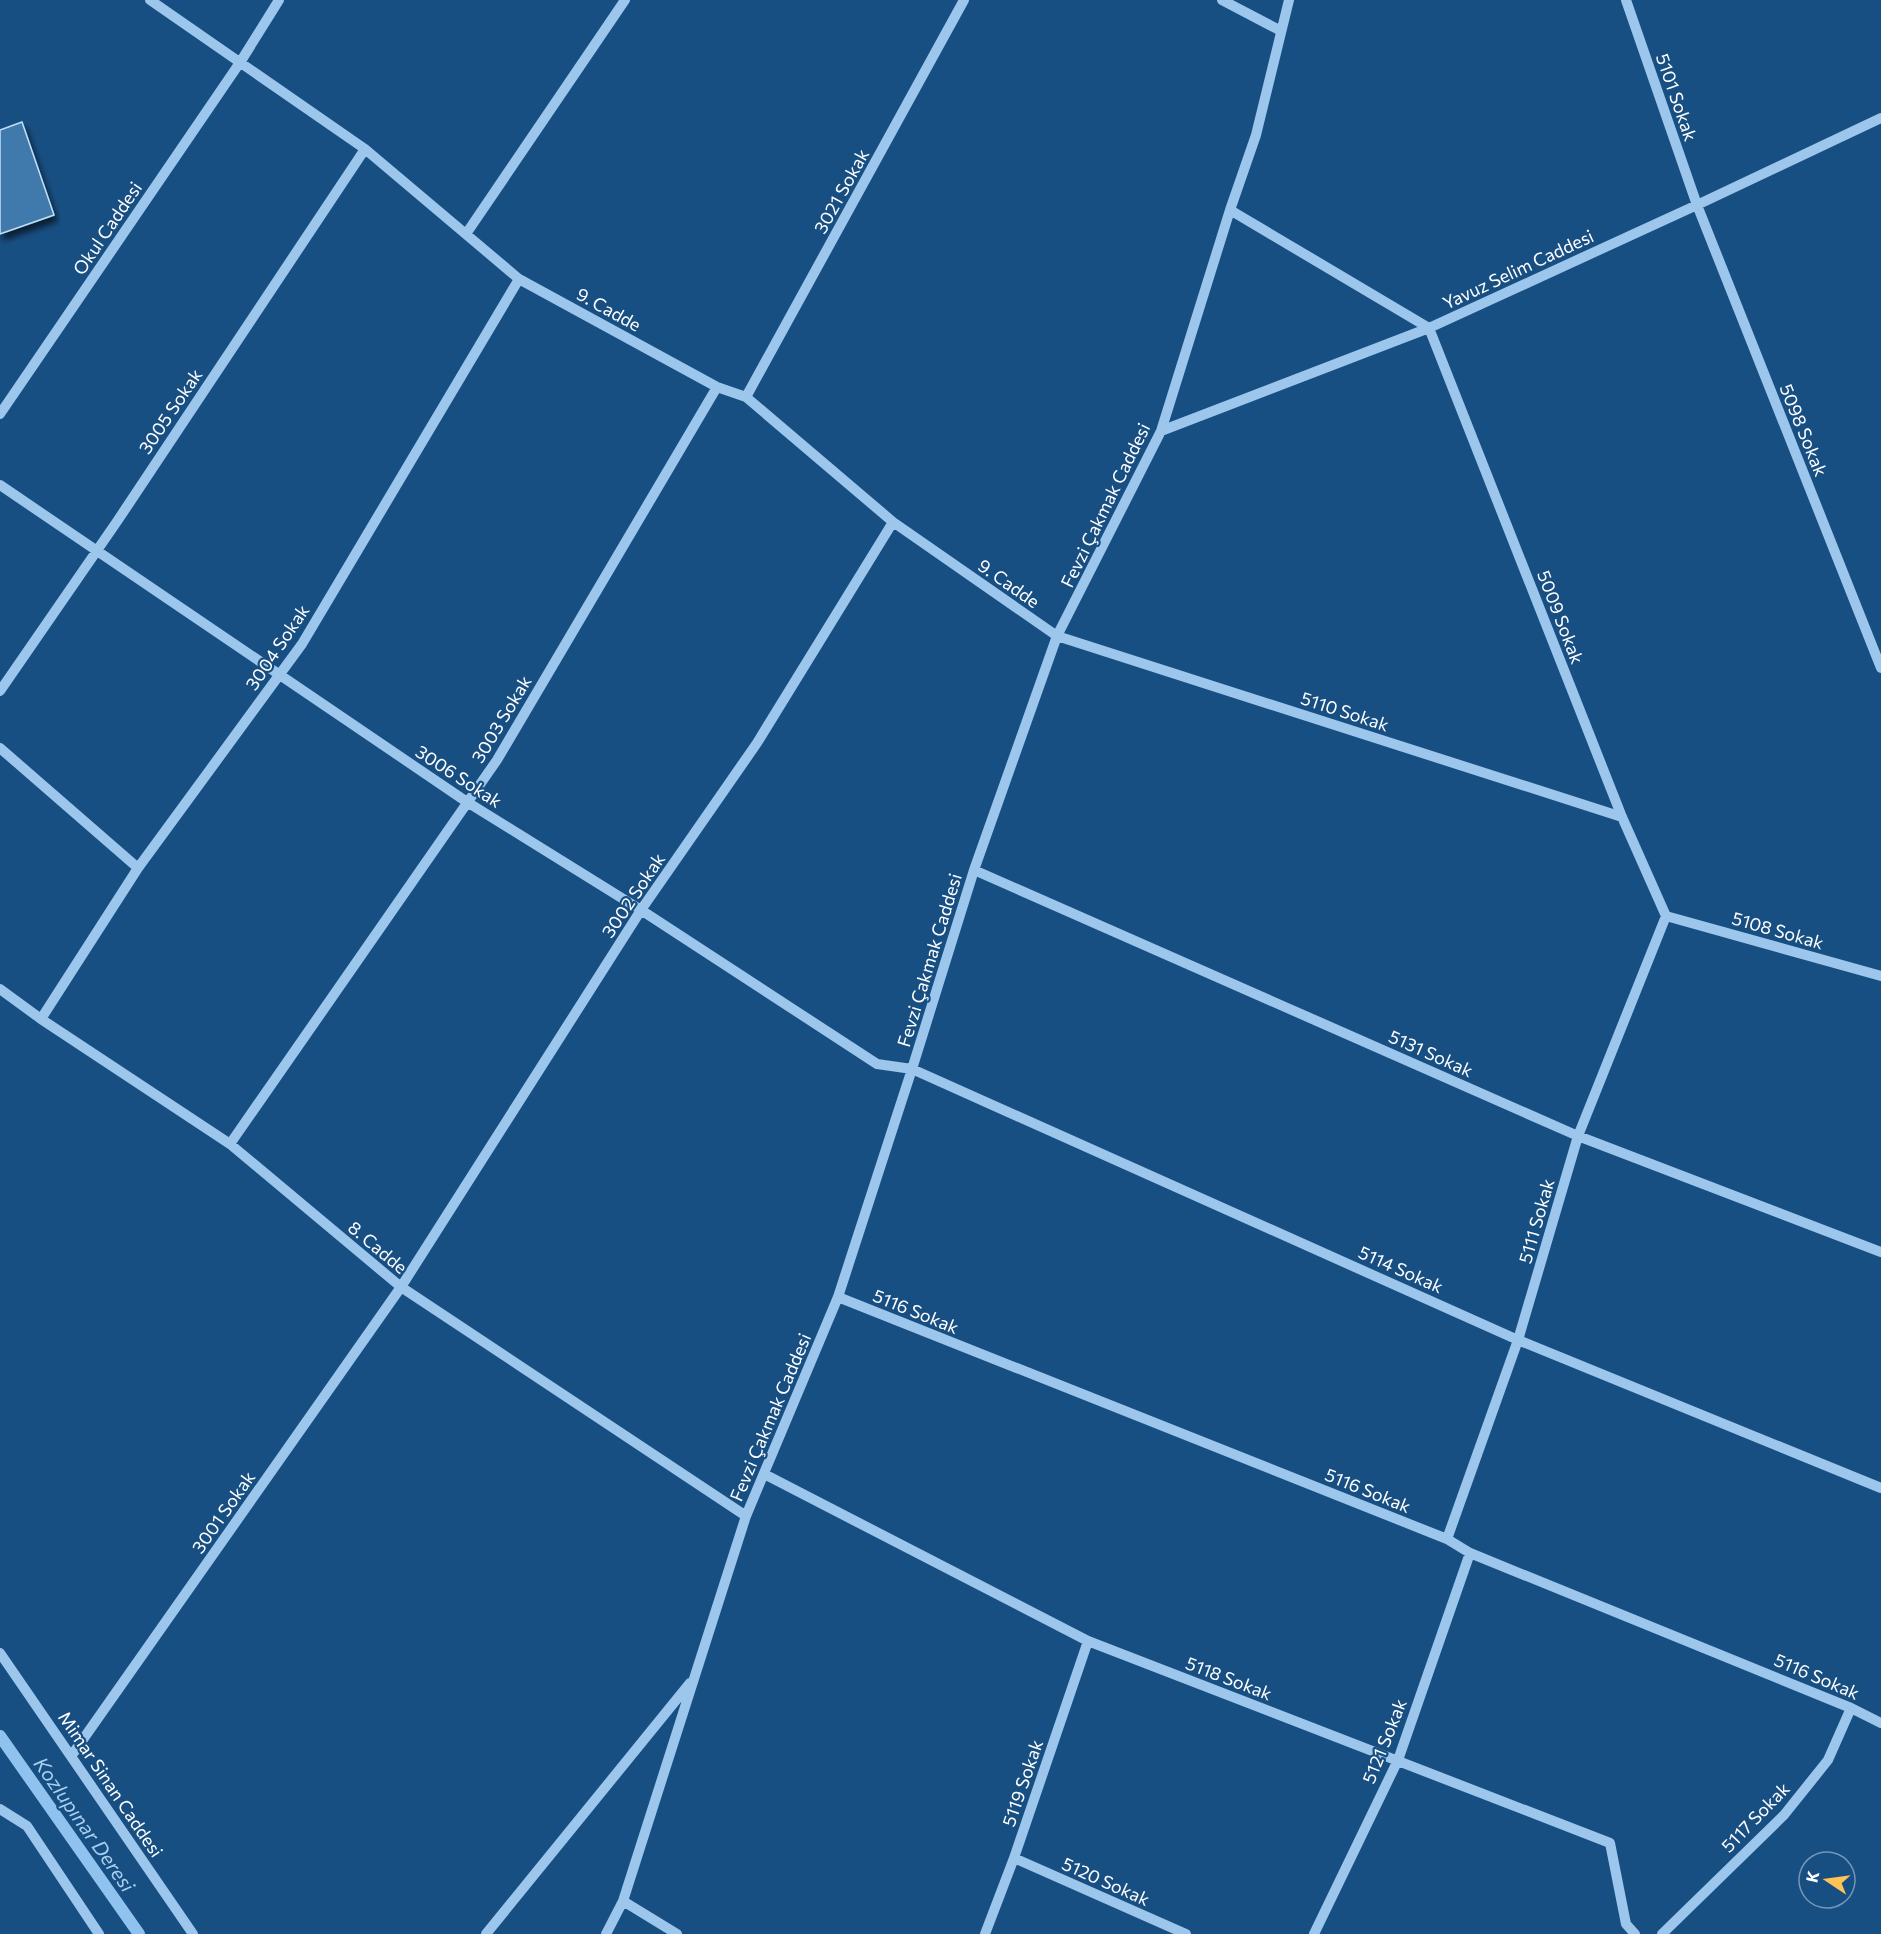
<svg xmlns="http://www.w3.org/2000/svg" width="1881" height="1934" viewBox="0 0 1881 1934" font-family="Commissioner,sans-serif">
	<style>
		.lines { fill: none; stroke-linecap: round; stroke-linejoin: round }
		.stream { stroke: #8fc2ee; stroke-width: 12 }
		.building { fill: #4179ac; stroke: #c1dff9; stroke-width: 1.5; filter: url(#shadow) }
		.minor { stroke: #9cc6ec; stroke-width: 10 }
		.labels { text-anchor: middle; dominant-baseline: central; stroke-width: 4.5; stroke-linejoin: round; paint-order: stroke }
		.street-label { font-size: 18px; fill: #fff; stroke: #184f83 }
		.water-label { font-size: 20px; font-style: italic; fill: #a8d0f3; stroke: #184f83 }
	</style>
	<defs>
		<filter id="shadow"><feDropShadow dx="3.5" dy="6" stdDeviation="3" flood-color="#0009"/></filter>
	</defs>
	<rect width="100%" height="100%" fill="#184f83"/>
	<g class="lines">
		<path class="stream" d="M 0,1736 L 139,1934"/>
	</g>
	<path class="building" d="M 22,122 L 54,215 L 0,234 L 0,130 Z"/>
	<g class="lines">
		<path class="minor" d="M 150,0 L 365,149 L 519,279 L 717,387 L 746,397 L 893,522 L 1057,636 L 1622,817
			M 1222,0 L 1281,31
			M 1626,0 L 1697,205 L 1881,668
			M 1230,210 L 1429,328 L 1622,817 L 1666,916
			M 466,234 L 625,0
			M 746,397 L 964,0
			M 0,414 L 241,61 L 279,0
			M 1161,431 L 1429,328 L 1697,205 L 1881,118
			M 0,485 L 467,802 L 641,910 L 877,1064 L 912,1069 L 1518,1340 L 1881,1488
			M 0,691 L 118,520 L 365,149
			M 0,748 L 138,868
			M 974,870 L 1578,1136 L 1881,1252
			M 1666,916 L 1881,976
			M 0,989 L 41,1019 L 230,1144 L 401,1287 L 746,1516
			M 41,1019 L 138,868 L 302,644 L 519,279
			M 230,1144 L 497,760 L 717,387
			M 838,1297 L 1447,1539 L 1470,1553 L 1851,1708 L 1881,1723
			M 764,1474 L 1088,1641 L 1610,1843 L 1626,1924 L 1635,1934
			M 1447,1539 L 1518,1340 L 1578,1136 L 1666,916
			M 0,1653 L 193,1934
			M 72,1755 L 401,1287 L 641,910 L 757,743 L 893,522
			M 0,1809 L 27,1826 L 99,1934
			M 1014,1858 L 1186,1934
			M 623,1901 L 677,1934
			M 486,1934 L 690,1683
			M 606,1934 L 623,1901 L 746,1516 L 838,1297 L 912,1069 L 974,870 L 1057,636 L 1161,431 L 1230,210 L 1256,135 L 1289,0
			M 985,1934 L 1014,1858 L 1088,1641
			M 1314,1934 L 1398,1760 L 1470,1553
			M 1662,1934 L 1784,1815 L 1828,1760 L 1851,1708"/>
	</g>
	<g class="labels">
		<g class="street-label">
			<text transform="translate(1677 97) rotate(71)">5101 Sokak</text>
			<text transform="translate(841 191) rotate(-61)">3021 Sokak</text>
			<text transform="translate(107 228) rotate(-56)">Okul Caddesi</text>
			<text transform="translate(1518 269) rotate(-25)">Yavuz Selim Caddesi</text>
			<text transform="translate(609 309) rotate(29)">9. Cadde</text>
			<text transform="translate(170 411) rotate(-56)">3005 Sokak</text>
			<text transform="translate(1804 430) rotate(68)">5098 Sokak</text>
			<text transform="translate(1105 505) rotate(-64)">Fevzi Çakmak Caddesi</text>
			<text transform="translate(1009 583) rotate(35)">9. Cadde</text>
			<text transform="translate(1561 617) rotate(69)">5009 Sokak</text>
			<text transform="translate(277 647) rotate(-56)">3004 Sokak</text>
			<text transform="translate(1345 711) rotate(18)">5110 Sokak</text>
			<text transform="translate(501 719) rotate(-59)">3003 Sokak</text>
			<text transform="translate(459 776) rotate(33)">3006 Sokak</text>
			<text transform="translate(633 895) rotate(-56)">3002 Sokak</text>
			<text transform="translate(1778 930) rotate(16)">5108 Sokak</text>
			<text transform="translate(929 960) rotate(-73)">Fevzi Çakmak Caddesi</text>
			<text transform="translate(1431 1053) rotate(24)">5131 Sokak</text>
			<text transform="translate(1536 1221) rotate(-74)">5111 Sokak</text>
			<text transform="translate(378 1247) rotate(40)">8. Cadde</text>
			<text transform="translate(1401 1269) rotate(24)">5114 Sokak</text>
			<text transform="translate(916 1311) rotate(22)">5116 Sokak</text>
			<text transform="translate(770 1417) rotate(-67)">Fevzi Çakmak Caddesi</text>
			<text transform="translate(1368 1490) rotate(22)">5116 Sokak</text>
			<text transform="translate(223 1512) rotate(-55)">3001 Sokak</text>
			<text transform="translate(1817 1676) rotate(23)">5116 Sokak</text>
			<text transform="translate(1229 1678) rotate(21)">5118 Sokak</text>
			<text transform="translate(1384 1741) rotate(-68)">5121 Sokak</text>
			<text transform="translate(1022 1783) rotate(-71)">5119 Sokak</text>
			<text transform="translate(111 1784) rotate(56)">Mimar Sinan Caddesi</text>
			<text transform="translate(1755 1817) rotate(-46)">5117 Sokak</text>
			<text transform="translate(1106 1881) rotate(24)">5120 Sokak</text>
		</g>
		<g class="water-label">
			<text transform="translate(85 1824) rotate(55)">Kozlupınar Deresi</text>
		</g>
	</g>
	<g transform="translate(1827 1880) rotate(283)"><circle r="28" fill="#184f83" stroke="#7495b5" stroke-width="1.5"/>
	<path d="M0-4.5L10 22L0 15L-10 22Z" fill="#ffc257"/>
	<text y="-9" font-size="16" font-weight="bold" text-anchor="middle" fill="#ffffff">K</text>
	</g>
</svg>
